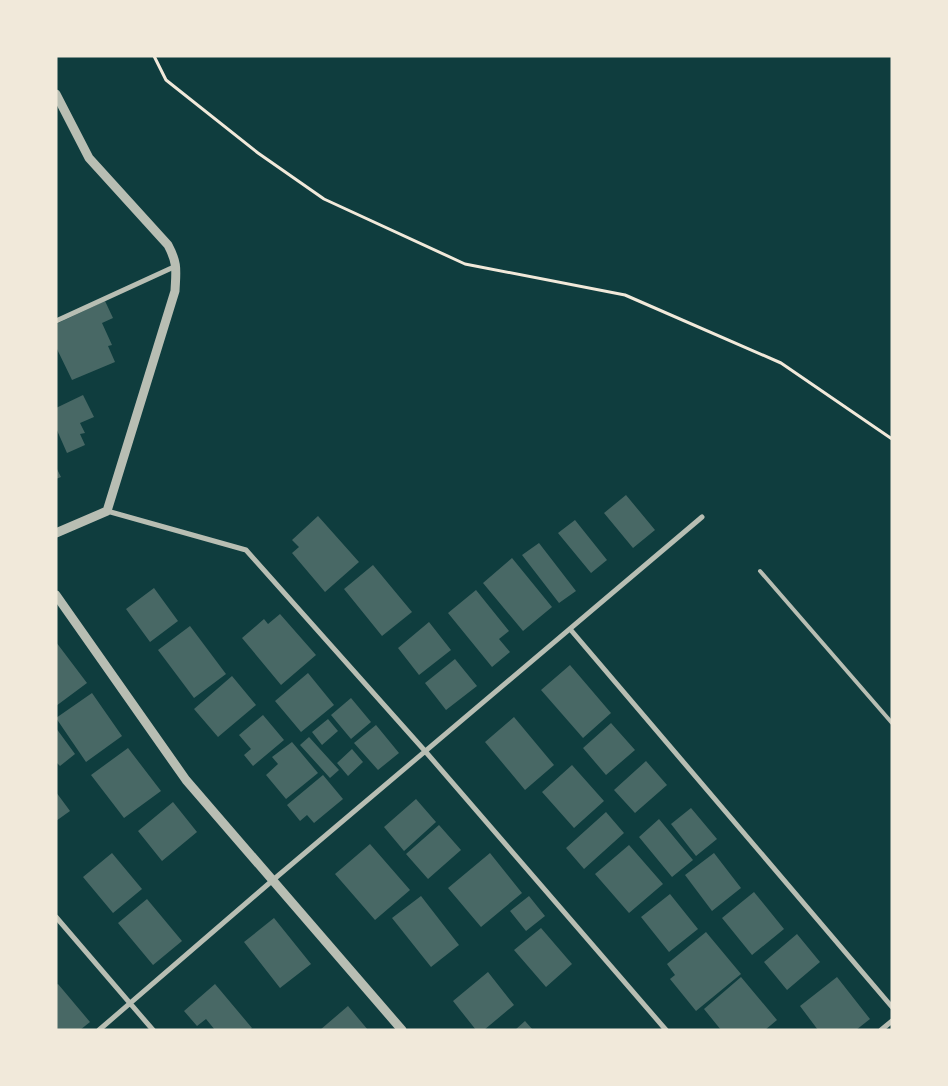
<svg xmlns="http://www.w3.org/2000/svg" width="948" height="1086" viewBox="0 0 948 1086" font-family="'DM Sans',sans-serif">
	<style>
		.building { fill: #486865 }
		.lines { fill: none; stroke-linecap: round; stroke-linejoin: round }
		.path { stroke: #f1e9da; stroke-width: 3 }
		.service { stroke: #b8beb3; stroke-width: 4 }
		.minor { stroke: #b8beb3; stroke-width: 5 }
		.tertiary { stroke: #b8beb3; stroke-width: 9 }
	</style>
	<rect width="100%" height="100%" fill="#0f3d3e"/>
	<path class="building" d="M 105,301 L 113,318 L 102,323 L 112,345 L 108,346 L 115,362 L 72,380 L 56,347 L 56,324 Z
		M 83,395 L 94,417 L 80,423 L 85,433 L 80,434 L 85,445 L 67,453 L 56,428 L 56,408 Z
		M 56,467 L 61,477 L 56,479 Z
		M 626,495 L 655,530 L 633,548 L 604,513 Z
		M 318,516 L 359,562 L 325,592 L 292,553 L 299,547 L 292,540 Z
		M 575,520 L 607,560 L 591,573 L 558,533 Z
		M 539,543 L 576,591 L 559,603 L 522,555 Z
		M 512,558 L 552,607 L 523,631 L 483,583 Z
		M 373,565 L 412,612 L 382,636 L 344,589 Z
		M 154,588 L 178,621 L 150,642 L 126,609 Z
		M 476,590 L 509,631 L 499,639 L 510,652 L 492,667 L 448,613 Z
		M 280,614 L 316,655 L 281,685 L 242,638 L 264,619 L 268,624 Z
		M 429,622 L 451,650 L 419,675 L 398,648 Z
		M 190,626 L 226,674 L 194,698 L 158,650 Z
		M 56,642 L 87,683 L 56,706 Z
		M 455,659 L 477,686 L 446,710 L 425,683 Z
		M 570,665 L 611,713 L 583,738 L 541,690 Z
		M 308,673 L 334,705 L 301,732 L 275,701 Z
		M 232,676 L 256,705 L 218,737 L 194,709 Z
		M 92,693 L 122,736 L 86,762 L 56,718 Z
		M 351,698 L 371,722 L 351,739 L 331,715 Z
		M 263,715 L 284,740 L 253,766 L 244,755 L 251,749 L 239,735 Z
		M 514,717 L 554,765 L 525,790 L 485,742 Z
		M 328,719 L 338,731 L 322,745 L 312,732 Z
		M 611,723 L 635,750 L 606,775 L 583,748 Z
		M 376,725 L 399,753 L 378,770 L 354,743 Z
		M 56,728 L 75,754 L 60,766 L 56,762 Z
		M 309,737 L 339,770 L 330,778 L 300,745 Z
		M 292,742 L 318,773 L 286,799 L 266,775 L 278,764 L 272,757 Z
		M 128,748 L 161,791 L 124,818 L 91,775 Z
		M 352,749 L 363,762 L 348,776 L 337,763 Z
		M 646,761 L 667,785 L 635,813 L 614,790 Z
		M 572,765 L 604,801 L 574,828 L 542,792 Z
		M 323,775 L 343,799 L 314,823 L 307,815 L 300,821 L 287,805 Z
		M 56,792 L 70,811 L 56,821 Z
		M 416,799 L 436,822 L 404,851 L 384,827 Z
		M 173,802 L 197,832 L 162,861 L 138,831 Z
		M 691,808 L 717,839 L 696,856 L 671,824 Z
		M 606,812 L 624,833 L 584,869 L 566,848 Z
		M 659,819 L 693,860 L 672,877 L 639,837 Z
		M 439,825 L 461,850 L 428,879 L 406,854 Z
		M 370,844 L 410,890 L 375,920 L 335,874 Z
		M 629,845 L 663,884 L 629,913 L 595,874 Z
		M 112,853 L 142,889 L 113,913 L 83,877 Z
		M 490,853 L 522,893 L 481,927 L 448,888 Z
		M 714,853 L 741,888 L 712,911 L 685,875 Z
		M 754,892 L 784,929 L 752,955 L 722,918 Z
		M 670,894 L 698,929 L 669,952 L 641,917 Z
		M 421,896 L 459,945 L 431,967 L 392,918 Z
		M 529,896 L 545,916 L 526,931 L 510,911 Z
		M 147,899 L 182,941 L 153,965 L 118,923 Z
		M 274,918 L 311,964 L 280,988 L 244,942 Z
		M 541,928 L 572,964 L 546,987 L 514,950 Z
		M 706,932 L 741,974 L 696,1011 L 670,979 L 675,975 L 667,964 Z
		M 797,934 L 820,962 L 787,990 L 764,962 Z
		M 488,972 L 514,1005 L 484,1030 L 476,1030 L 453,1001 Z
		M 741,977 L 777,1020 L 765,1030 L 721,1030 L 704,1009 Z
		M 837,977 L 870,1019 L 856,1030 L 818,1030 L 800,1006 Z
		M 58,984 L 90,1022 L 80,1030 L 56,1030 L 56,985 Z
		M 215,984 L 252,1028 L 249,1030 L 215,1030 L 206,1019 L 197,1026 L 184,1011 Z
		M 348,1006 L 368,1030 L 320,1030 Z
		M 525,1021 L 533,1030 L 515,1030 Z"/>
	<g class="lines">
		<path class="path" d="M 154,56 L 166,80 L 258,153 L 324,199 L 465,264 L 625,295 L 781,363 L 892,439"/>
		<path class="service" d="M 760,571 L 892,723"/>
		<path class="minor" d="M 56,321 L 176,266
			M 107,511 L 246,550 L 425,751 L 666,1030
			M 570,629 L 892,1007
			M 56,917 L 153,1030
			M 99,1030 L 273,880 L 702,517
			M 881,1030 L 892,1021"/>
		<path class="tertiary" d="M 56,94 L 89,158 L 168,245 C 178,264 176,270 175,291 L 107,511 L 56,533
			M 56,595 L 186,780 L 402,1030"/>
	</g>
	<rect width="948" height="1086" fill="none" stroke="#f1e9da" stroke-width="115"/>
</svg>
